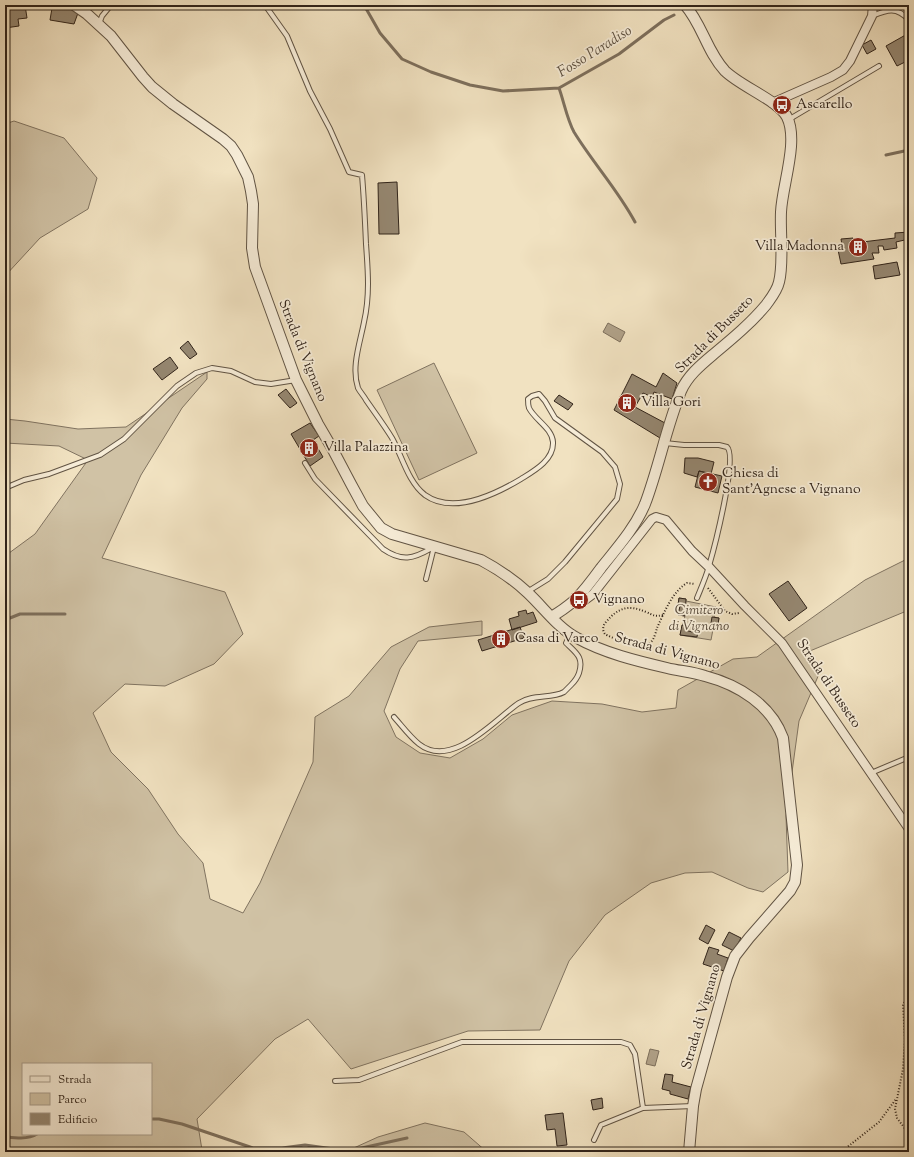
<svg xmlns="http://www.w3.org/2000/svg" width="914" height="1157" viewBox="0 0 914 1157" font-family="'Sorts Mill Goudy',serif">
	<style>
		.green { fill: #d0c2a5; stroke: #807360; fill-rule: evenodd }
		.water { fill: #b0a188; stroke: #7d6f5c }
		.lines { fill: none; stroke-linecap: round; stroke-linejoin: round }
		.stream { stroke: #7d6f5c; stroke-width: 3 }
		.building { fill: #958771; stroke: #31241a }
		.service-casing { stroke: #615444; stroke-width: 6 }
		.minor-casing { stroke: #615444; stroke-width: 10 }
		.tertiary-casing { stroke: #615444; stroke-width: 12 }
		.path { stroke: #31241a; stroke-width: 2; stroke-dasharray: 1 2; stroke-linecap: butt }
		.service { stroke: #f6ecd7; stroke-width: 4 }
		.minor { stroke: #f6ecd7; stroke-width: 8 }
		.tertiary { stroke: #f6ecd7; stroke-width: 10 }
		.labels { text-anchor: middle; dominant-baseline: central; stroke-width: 3.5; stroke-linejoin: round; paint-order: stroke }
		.poi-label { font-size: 14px; fill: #31241a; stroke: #f6ecd7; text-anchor: start }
		.street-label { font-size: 14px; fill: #31241a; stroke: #f6ecd7 }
		.park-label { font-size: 14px; font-style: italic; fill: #594c3d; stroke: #f6ecd7 }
		.water-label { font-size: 15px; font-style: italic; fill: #5d5040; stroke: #f6ecd7 }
	</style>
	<rect width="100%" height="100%" fill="#f1e2c1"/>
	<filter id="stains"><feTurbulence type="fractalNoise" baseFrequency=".005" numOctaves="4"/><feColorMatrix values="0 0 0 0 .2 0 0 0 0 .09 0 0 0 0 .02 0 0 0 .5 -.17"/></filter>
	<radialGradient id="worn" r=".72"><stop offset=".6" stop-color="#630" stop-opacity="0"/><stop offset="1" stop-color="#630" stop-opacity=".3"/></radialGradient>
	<path class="green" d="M 14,121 L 64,138 L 97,178 L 88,209 L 40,238 L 5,276 L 5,124 Z
		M 434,363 L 477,453 L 419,480 L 377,390 Z
		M 207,372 L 207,379 L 182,408 L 141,475 L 102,558 L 225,592 L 243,634 L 214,664 L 165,686 L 125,684 L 93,713 L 111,752 L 148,789 L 178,834 L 203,863 L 210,899 L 243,913 L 260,883 L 313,762 L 315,717 L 349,696 L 391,647 L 429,627 L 482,621 L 482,635 L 418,641 L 400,669 L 384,711 L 396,737 L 420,753 L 450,758 L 483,739 L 512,715 L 552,701 L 602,704 L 642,712 L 676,708 L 678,690 L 733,659 L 757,657 L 865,580 L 909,558 L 909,610 L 805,653 L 819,674 L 799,721 L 786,816 L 788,872 L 763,892 L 748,888 L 712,872 L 685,873 L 651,883 L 605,915 L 569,961 L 540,1030 L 468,1031 L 351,1069 L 308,1019 L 275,1039 L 197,1119 L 202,1150 L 205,1152 L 5,1152 L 5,556 L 35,534 L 88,460 L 59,446 L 5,443 L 5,419 L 25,421 L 78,429 L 126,427 ZM 23,1064 L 151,1064 L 151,1134 L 23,1134 Z
		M 679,598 L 686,599 L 686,601 L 716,607 L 714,617 L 719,618 L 718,624 L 714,624 L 711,640 L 680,635 L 685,616 L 678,615 L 680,606 L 678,605 Z
		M 425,1123 L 464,1132 L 487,1152 L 345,1152 L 378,1137 Z"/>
	<path class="water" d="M 608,323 L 625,332 L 620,342 L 603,332 Z
		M 650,1049 L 659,1051 L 655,1066 L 646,1064 Z"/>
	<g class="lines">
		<path class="stream" d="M 364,5 L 380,33 L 402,59 L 431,72 L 470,85 L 503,91 L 559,88 L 619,54 L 664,20 L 674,15
			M 559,88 C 564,102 567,119 574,132 C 593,163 618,190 635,222
			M 886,155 L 909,150
			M 5,620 L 20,614 L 65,614
			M 151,1119 L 159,1119 L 182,1124 L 253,1148 L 282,1148 L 305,1145 L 348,1151 L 407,1138
			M 5,1136 C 13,1139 29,1139 37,1134"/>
	</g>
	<path class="building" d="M 5,5 L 25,5 L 27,18 L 18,19 L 19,26 L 5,28 Z
		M 40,5 L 67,5 L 78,13 L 74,24 L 50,20 L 52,8 L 40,6 Z
		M 909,33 L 909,60 L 897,66 L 886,46 Z
		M 871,40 L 876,49 L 867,54 L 862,45 Z
		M 397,182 L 399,234 L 379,234 L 378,183 Z
		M 909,232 L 909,239 L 896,242 L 897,248 L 884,250 L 883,246 L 878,246 L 879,253 L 872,253 L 874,259 L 841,264 L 837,245 L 842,245 L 841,239 L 853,238 L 854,243 L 895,238 L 895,233 Z
		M 897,262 L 900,275 L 875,279 L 873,266 Z
		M 188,341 L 197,354 L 190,359 L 180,348 Z
		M 170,357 L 178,368 L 162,380 L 153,369 Z
		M 663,373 L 677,383 L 672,399 L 654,392 L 652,397 L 643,393 L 635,407 L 665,423 L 660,438 L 614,410 L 632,374 L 656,387 Z
		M 286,389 L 297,403 L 290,408 L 278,395 Z
		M 559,395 L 573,404 L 568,410 L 554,401 Z
		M 310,423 L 319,436 L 313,440 L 323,457 L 310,466 L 291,434 Z
		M 685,458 L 698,458 L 714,462 L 711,474 L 699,471 L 697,477 L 684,473 Z
		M 699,471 L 722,476 L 718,493 L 695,487 Z
		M 788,581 L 807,608 L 789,621 L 769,594 Z
		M 679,598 L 686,599 L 685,616 L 678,615 L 680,606 L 678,605 Z
		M 526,610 L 527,614 L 533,612 L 537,622 L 512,630 L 509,619 L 519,616 L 518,612 Z
		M 712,617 L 719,618 L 718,624 L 711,623 Z
		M 682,625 L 686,626 L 685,630 L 692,632 L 692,629 L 698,630 L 697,637 L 680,635 Z
		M 520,627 L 524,638 L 482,651 L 478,640 Z
		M 706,925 L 715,930 L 708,944 L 699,939 Z
		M 729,932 L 741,938 L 734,951 L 722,945 Z
		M 709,947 L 719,950 L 717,954 L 728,958 L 724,971 L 703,964 Z
		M 665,1074 L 673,1075 L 672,1082 L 691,1087 L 688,1099 L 670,1094 L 670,1091 L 662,1089 Z
		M 602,1098 L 603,1108 L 593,1110 L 591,1100 Z
		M 563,1113 L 567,1145 L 557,1146 L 555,1129 L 547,1130 L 545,1115 Z"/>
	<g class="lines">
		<defs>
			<path id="service" d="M 265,5 L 287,36 L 310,91 L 330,129 L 349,172 L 362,175 C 364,198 365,221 366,244 C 368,271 370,296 364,322 C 360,343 351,367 358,388 C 360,392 364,396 366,400 C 375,413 384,425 392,438 C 402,456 408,482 425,495 C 453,515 496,494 521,479 C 534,471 554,460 553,442 C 552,428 535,420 529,408 C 528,405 528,402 528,399 L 532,396 L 539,394 L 545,401 L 555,418 L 602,452 L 615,467 L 620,484 L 617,499 L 565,562 L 548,579 L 527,592
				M 872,16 C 887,10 896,6 909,20
				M 99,24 L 102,16 L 111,5
				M 788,120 L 879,66
				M 665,443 L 684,445 L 719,445 L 727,447 C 738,457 714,549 709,566 C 706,577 701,588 697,598
				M 305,463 L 315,479 L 383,549 C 402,562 413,559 432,548
				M 5,488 L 24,480 L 49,474 L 100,455 L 124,439 L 177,386 L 196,373 L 212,368 L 231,371 L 255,382 L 271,384 L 296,380
				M 426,579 L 434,547
				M 394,717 C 402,726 410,737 419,744 C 452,770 495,719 519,703 C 533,694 551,699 564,692 C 566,690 569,687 571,685 C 575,681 577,679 579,673 C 584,657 576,653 566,643 L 570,635
				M 871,773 L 909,757
				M 335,1081 L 359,1080 L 462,1042 L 621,1042 L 630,1045 L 635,1054 L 643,1108 L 693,1106
				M 594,1140 L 601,1125 L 643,1108"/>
			<path id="minor" d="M 772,103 L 831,77 L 843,70 L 850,61 L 872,16 L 873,5
				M 572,603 L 581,603 L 593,594 L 652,519 L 656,517 L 666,520 L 692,551 L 709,567 L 745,606 L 782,643 L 909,829"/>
			<path id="tertiary" d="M 74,5 L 87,14 L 111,36 L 143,77 L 152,87 L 173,104 L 223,139 L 231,146 L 237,155 L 248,177 L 251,191 L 253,204 L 252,248 L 255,267 L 296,380 L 318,424 L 332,448 L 351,484 L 363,506 L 381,528 L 392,534 L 481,560 C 498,569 514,580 528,593 C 544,608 558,628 577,638 C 604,653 637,661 667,668 C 679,671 693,672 705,676 C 739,685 771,705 783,738 L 797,865 L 795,882 L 790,891 L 749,938 L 735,956 L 727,977 L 696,1089 L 693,1106 L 689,1152
				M 551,617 C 560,612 568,606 575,600 C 585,590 593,579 601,568 C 617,548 635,528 645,504 C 659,467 666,428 681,391 C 688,375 702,364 715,353 C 733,338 751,323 766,305 C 771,298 777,291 779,282 C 784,263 780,233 781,212 C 782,186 799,141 787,117 C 779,101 740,86 725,71 C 707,52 702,24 685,5"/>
		</defs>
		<use href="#service" class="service-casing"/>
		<use href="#minor" class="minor-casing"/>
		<use href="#tertiary" class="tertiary-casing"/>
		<path class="path" d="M 708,588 L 725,611 L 732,614 L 739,613
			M 663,615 C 655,617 653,615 646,612 C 628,604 618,608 606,622 C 603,625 602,630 605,634 C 609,637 634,646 640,646 C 643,646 648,645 651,642 C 654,639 656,632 657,628 C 664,613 672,592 687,583 L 695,584
			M 909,991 L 903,1005 L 905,1040 L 903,1069 L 895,1109 L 897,1118 L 909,1134
			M 841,1152 L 879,1122 L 896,1099"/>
		<use href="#service" class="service"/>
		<use href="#minor" class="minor"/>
		<use href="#tertiary" class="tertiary"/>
	</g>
	<defs>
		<symbol id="bus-disc" viewBox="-11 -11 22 22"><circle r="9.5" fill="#8f2418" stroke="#f6ecd7"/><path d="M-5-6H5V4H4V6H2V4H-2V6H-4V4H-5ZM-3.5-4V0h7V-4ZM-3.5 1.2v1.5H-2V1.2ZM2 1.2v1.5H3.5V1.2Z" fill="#fff"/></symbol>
		<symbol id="building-disc" viewBox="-11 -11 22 22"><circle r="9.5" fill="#8f2418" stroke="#f6ecd7"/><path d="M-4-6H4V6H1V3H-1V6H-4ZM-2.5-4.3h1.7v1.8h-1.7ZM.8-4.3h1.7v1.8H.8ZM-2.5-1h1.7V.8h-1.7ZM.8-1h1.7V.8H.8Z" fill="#fff"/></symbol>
		<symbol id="church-disc" viewBox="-11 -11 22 22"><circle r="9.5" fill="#8f2418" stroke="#f6ecd7"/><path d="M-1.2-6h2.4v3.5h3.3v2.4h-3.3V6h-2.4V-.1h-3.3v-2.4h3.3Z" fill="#fff"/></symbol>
	</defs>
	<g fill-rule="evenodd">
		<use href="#bus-disc" x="771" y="94" width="22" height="22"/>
		<use href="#building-disc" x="847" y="236" width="22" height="22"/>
		<use href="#building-disc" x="616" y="392" width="22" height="22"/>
		<use href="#building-disc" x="298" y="437" width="22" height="22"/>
		<use href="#church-disc" x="697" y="471" width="22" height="22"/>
		<use href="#bus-disc" x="568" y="589" width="22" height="22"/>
		<use href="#building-disc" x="490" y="628" width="22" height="22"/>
	</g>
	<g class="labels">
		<g class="poi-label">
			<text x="796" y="105">Ascarello</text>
			<text x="844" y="247" text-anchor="end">Villa Madonna</text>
			<text x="641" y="403">Villa Gori</text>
			<text x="323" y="448">Villa Palazzina</text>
			<text x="722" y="474">Chiesa di<tspan x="722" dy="16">Sant'Agnese a Vignano</tspan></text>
			<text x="593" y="600">Vignano</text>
			<text x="515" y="639">Casa di Varco</text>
		</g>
		<g class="street-label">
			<text transform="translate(715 335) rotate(-45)">Strada di Busseto</text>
			<text transform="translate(302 351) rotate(68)">Strada di Vignano</text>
			<text transform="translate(667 652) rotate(15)">Strada di Vignano</text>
			<text transform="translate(828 684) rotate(56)">Strada di Busseto</text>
			<text transform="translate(702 1017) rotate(-74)">Strada di Vignano</text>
		</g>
		<g class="park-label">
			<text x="699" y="611">Cimitero<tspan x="699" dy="16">di Vignano</tspan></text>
		</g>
		<g class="water-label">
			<text transform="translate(595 52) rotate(-32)">Fosso Paradiso</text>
		</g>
	</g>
	<rect width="914" height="1157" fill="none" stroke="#f1e2c1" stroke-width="20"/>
	<rect x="6" y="6" width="902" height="1145" fill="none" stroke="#31241a" stroke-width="2"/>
	<rect x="10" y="10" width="894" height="1137" fill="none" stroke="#31241a"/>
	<rect x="22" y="1063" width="130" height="72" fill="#f6ecd7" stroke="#a79c8b"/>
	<rect x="30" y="1076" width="20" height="6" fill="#f6ecd7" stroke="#a79c8b"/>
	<text x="58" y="1083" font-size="12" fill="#31241a">Strada</text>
	<rect x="30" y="1093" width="20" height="12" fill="#d0c2a5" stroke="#a79c8b"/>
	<text x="58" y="1103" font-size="12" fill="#31241a">Parco</text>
	<rect x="30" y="1113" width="20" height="12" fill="#958771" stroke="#a79c8b"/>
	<text x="58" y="1123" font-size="12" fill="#31241a">Edificio</text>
	<rect width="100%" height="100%" filter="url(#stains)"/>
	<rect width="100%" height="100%" fill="url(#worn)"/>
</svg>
